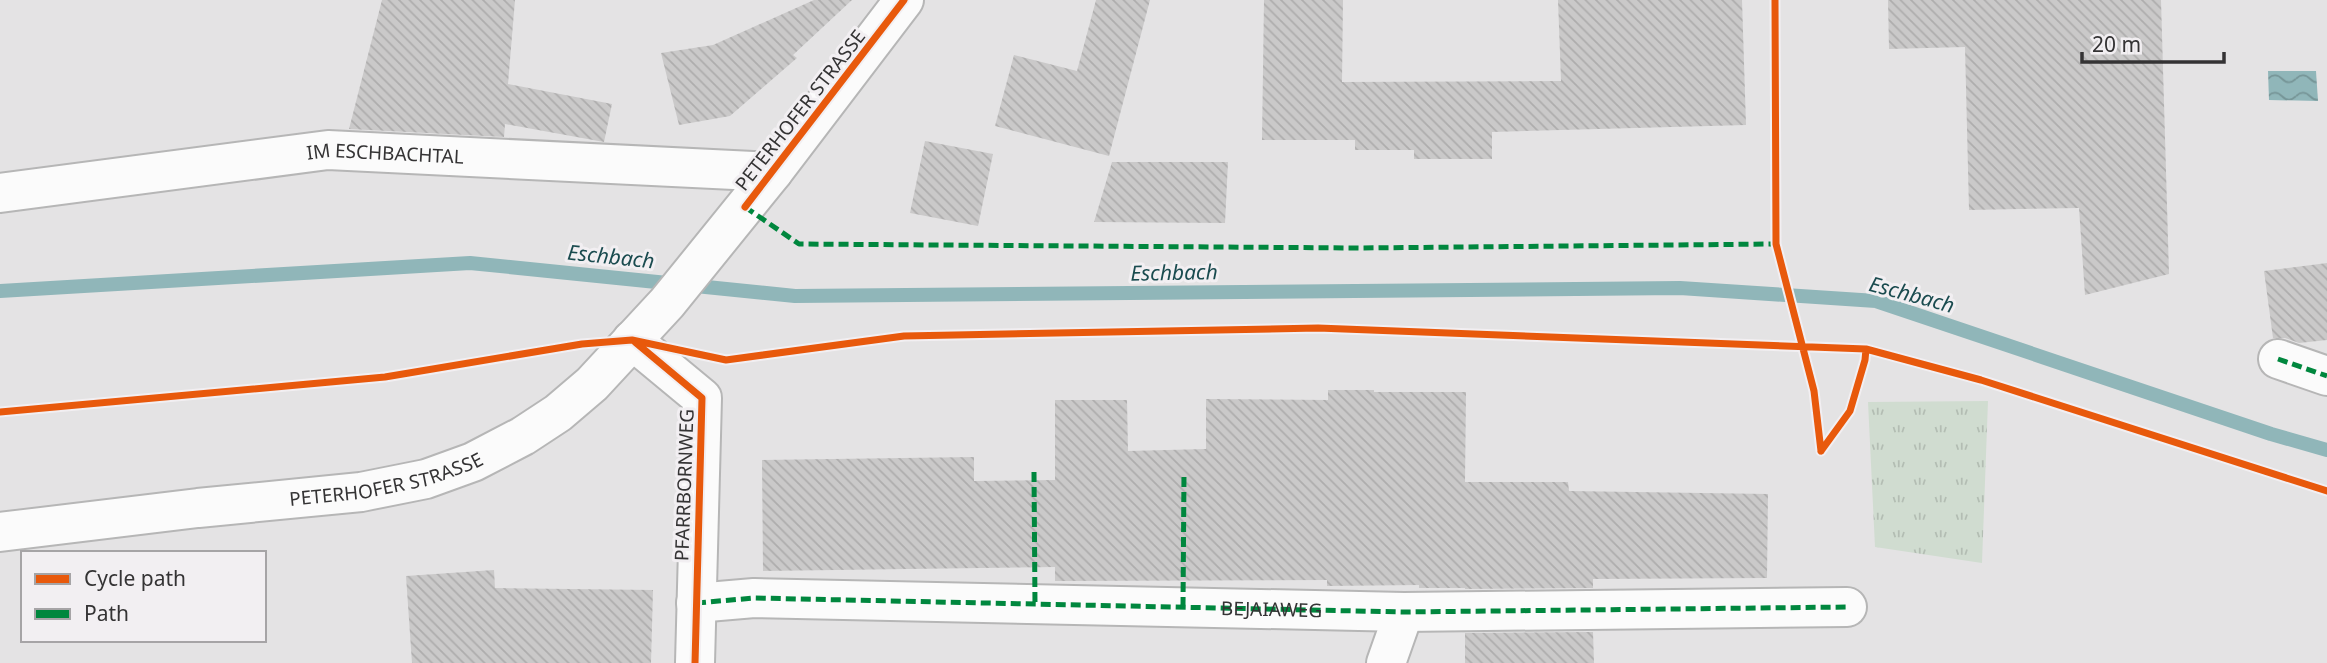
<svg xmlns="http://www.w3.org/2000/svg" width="2327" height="663" viewBox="0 0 2327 663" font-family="'Noto Sans',sans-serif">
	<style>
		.park { fill: url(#park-tufts) }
		.water { fill: url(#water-waves) }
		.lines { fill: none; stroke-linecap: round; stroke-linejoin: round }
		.stream { stroke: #90b6b9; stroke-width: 14 }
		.building { fill: url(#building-back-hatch) }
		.minor-casing { stroke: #b6b6b6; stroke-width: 42 }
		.tertiary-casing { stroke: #b6b6b6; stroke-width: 42 }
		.minor { stroke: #fbfbfb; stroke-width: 38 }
		.tertiary { stroke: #fbfbfb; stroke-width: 38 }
		.quiet { stroke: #00873e; stroke-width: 5; stroke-dasharray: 10 5; stroke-linecap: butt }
		.cycleway-casing { stroke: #f2eff2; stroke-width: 11 }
		.cycleway { stroke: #e8590c; stroke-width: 7 }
		.labels { text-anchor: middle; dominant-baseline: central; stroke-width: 6; stroke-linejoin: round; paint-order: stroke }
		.street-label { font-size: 19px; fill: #343334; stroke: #f2eff2 }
		.water-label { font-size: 21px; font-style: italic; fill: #1a4b4f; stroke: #f2eff2 }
	</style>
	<defs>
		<pattern id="park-tufts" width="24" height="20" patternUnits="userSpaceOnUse" patternTransform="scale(1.75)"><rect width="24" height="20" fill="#d0dcd0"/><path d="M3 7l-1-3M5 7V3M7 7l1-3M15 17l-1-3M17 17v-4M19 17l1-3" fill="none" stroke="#b3bdb3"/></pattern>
		<pattern id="water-waves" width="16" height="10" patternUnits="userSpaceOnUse" patternTransform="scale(1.75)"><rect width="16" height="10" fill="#90b6b9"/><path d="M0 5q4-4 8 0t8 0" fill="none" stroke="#769597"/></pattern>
		<pattern id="building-back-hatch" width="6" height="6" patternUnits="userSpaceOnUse" patternTransform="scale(1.75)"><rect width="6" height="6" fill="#cac9c9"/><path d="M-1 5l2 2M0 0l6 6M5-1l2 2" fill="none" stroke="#aeadad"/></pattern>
	</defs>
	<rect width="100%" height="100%" fill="#e4e3e4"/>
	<path class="park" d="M 1988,401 L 1982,563 L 1875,547 L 1868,402 Z"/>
	<path class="water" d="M 2268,71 L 2316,71 L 2318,101 L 2269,100 Z"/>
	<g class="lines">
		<path class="stream" d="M 0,291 L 470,263 L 795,296 L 1680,288 L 1876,301 L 2271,434 L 2327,450"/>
	</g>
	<path class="building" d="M 382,0 L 515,0 L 508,84 L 612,104 L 604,142 L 505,124 L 504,137 L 349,129 Z
		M 814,0 L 852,0 L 793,55 L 797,58 L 730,116 L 679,125 L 661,53 L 713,45 Z
		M 1096,0 L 1150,0 L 1109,156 L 995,126 L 1014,55 L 1077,71 Z
		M 1264,0 L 1343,0 L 1342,82 L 1561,81 L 1558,0 L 1742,0 L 1746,125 L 1492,132 L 1492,159 L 1414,159 L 1414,150 L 1355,150 L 1355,140 L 1262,140 Z
		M 1888,0 L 2161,0 L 2169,274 L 2085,295 L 2079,208 L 1969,210 L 1965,47 L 1889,49 Z
		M 925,141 L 993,154 L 978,226 L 910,213 Z
		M 1112,162 L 1228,162 L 1225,223 L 1094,222 Z
		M 2327,263 L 2327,340 L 2299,343 L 2285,338 L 2273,338 L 2264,271 Z
		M 1328,390 L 1374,390 L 1374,392 L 1466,392 L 1465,482 L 1568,482 L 1569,491 L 1768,494 L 1767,578 L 1593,579 L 1593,588 L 1465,589 L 1465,588 L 1419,588 L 1419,585 L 1327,586 L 1327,580 L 1055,581 L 1055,567 L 763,571 L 762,460 L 974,457 L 974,481 L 1055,480 L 1055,400 L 1127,400 L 1128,451 L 1206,449 L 1206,399 L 1328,400 Z
		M 494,570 L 495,588 L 653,590 L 651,663 L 412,663 L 406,576 Z
		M 1593,632 L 1594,663 L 1465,663 L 1465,633 Z"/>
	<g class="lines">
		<defs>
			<g id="minor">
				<path id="s1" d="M 0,193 L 328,150 L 773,172"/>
				<path d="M 632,340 L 702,398 L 695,663"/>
				<path d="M 2278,359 L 2327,376"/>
				<path id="s2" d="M 696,603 L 754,598 L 1404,612 L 1847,607"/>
				<path d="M 1386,663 L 1404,612"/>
			</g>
			<g id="tertiary">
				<path id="s3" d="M 0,532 L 198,508 L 361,492 L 426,479 L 473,462 L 523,436 L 558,413 L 592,384 L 667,303 L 773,172 L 904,0"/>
			</g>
		</defs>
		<use href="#minor" class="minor-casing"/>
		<use href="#tertiary" class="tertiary-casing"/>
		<use href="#minor" class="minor"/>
		<use href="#tertiary" class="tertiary"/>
		<path class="quiet" d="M 745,207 L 799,244 L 1360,248 L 1776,244
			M 2278,359 L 2327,376
			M 1034,472 L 1035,605
			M 696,603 L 754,598 L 1404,612 L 1847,607
			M 1183,607 L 1184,473"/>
		<defs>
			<path id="cycleway" d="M 1775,0 L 1776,244 L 1814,391 L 1821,451
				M 745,207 L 904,0
				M 635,342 L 702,398 L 695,663
				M 0,412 L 385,377 L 582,344 L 632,340 L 726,360 L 904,336 L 1318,328 L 1866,349 L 1981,380 L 2327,491
				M 1821,451 L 1850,411 L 1865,360 L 1866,349"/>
		</defs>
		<use href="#cycleway" class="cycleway-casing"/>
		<use href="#cycleway" class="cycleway"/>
	</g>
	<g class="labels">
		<g class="street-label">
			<text transform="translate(800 110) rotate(-52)">PETERHOFER STRASSE</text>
			<text stroke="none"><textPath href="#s1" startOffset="388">IM ESCHBACHTAL</textPath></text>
			<text stroke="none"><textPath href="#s3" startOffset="390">PETERHOFER STRASSE</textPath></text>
			<text transform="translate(684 485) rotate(-88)">PFARRBORNWEG</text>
			<text stroke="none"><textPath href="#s2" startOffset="576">BEJAIAWEG</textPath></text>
		</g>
		<g class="water-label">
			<text transform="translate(611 256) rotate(6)">Eschbach</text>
			<text transform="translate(1174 272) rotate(-1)">Eschbach</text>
			<text transform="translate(1912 294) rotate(15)">Eschbach</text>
		</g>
	</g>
	<rect x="21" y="551" width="245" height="91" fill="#f2eff2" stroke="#a6a4a6" stroke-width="2"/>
	<rect x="35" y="574" width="35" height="10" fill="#e8590c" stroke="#a6a4a6" stroke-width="2"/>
	<text x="84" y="586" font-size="21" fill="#343334">Cycle path</text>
	<rect x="35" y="609" width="35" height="10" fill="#00873e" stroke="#a6a4a6" stroke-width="2"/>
	<text x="84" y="621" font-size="21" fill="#343334">Path</text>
	<path d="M2082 52v10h142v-10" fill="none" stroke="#343334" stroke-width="3.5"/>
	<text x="2092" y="52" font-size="21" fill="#343334" stroke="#f2eff2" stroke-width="5" paint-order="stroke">20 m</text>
</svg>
